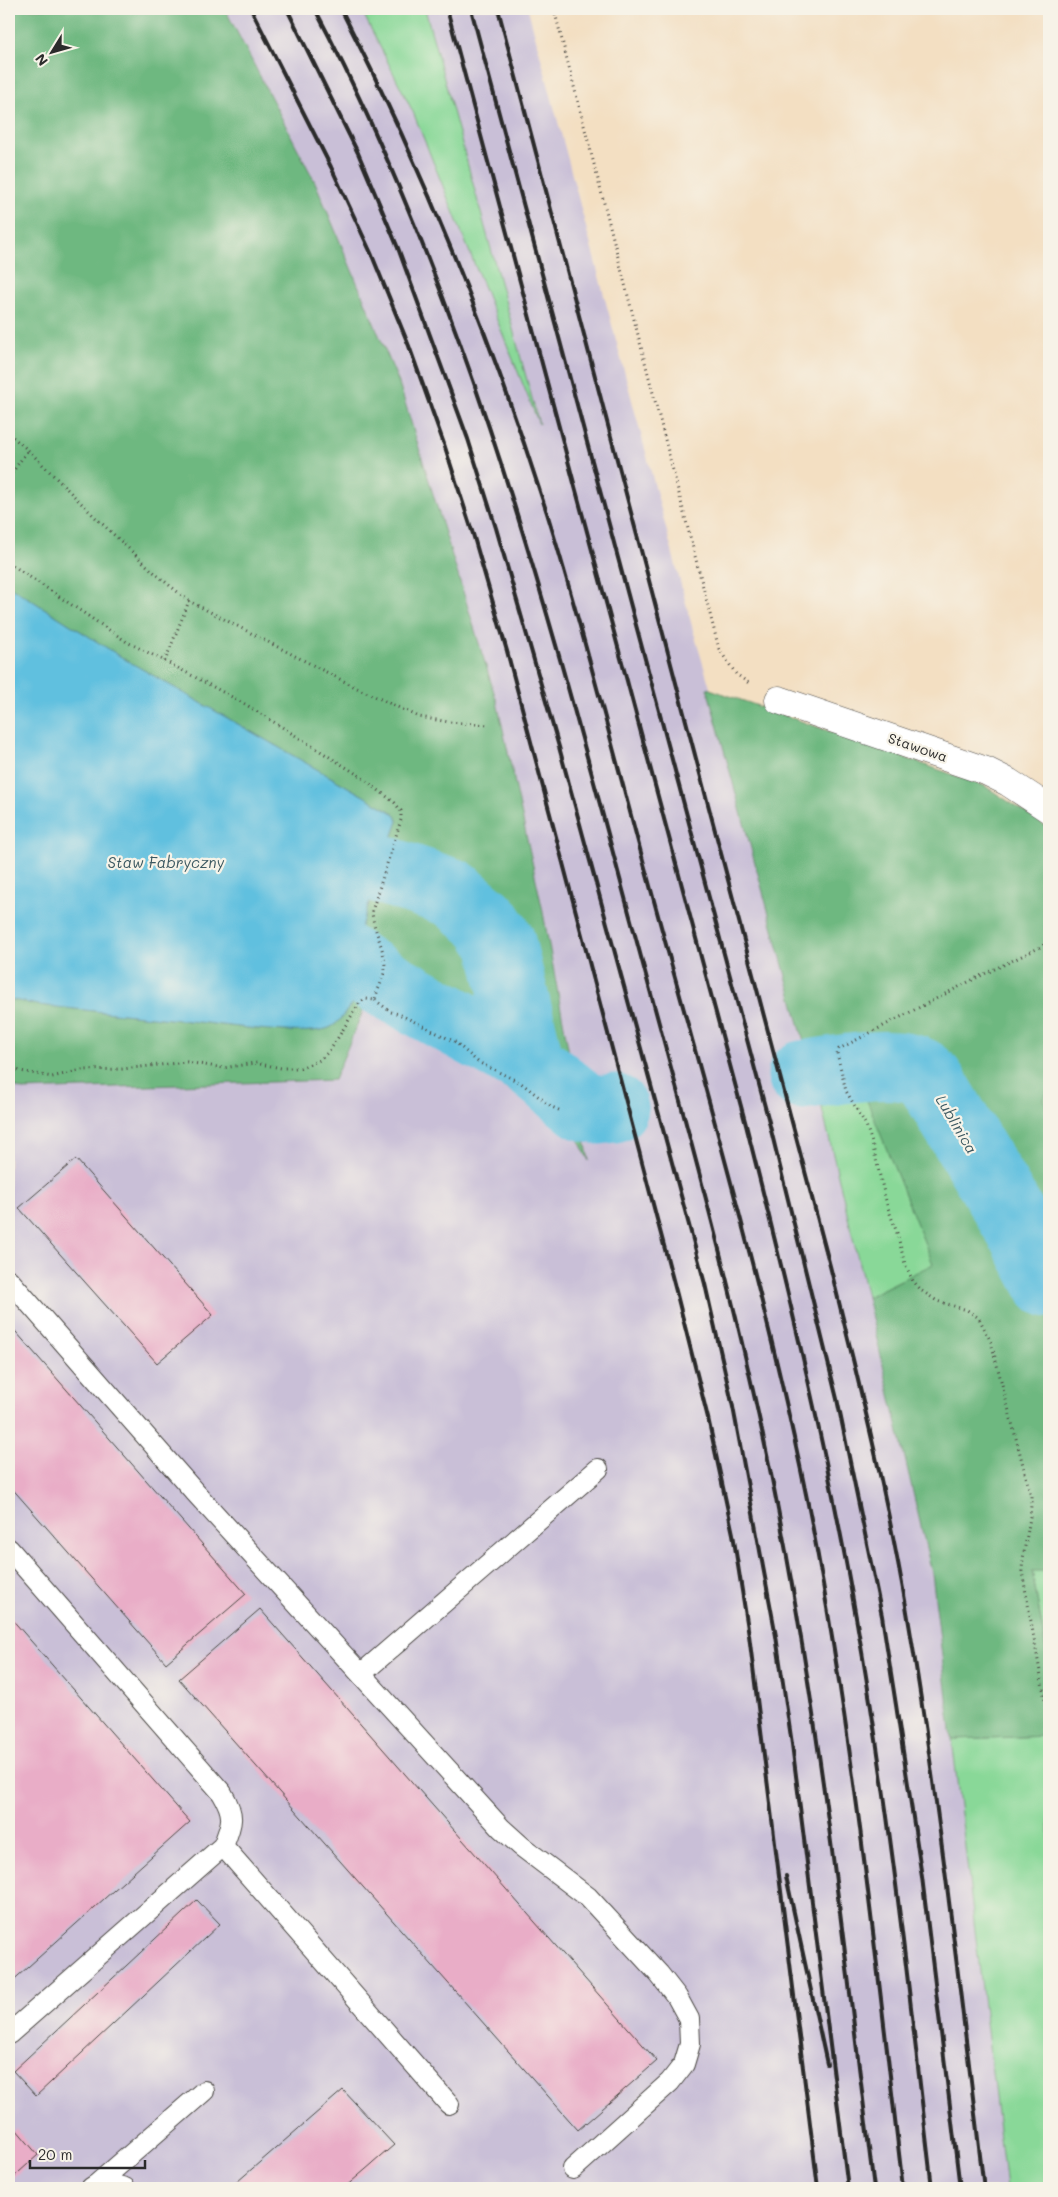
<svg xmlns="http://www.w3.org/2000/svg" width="1058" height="2197" viewBox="0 0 1058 2197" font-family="Mali,sans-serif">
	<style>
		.industrial { fill: #c9bfd7 }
		.green { fill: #89d898; stroke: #5a8262 }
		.forest { fill: #6eb880; stroke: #4c7256 }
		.water { fill: #61c0df; stroke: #467685 }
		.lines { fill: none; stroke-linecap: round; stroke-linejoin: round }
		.river { stroke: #61c0df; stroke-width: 69 }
		.building { fill: #e9adc7 }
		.lane-casing { stroke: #494642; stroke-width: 22 }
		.street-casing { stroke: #494642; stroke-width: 29 }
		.path { stroke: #494642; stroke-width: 3; stroke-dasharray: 1 4; stroke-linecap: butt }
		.lane { stroke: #fff; stroke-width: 20 }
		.street { stroke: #fff; stroke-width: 28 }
		.rail { stroke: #2b2b2b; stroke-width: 4 }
		.labels { text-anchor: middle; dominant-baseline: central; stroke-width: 4.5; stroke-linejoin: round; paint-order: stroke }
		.street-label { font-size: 14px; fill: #2b2b2b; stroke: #f7f3e8 }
		.water-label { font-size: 15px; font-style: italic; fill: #3b5861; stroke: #f7f3e8 }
	</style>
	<rect width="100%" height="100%" fill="#f7f3e8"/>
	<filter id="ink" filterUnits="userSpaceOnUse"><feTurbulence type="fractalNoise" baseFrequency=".02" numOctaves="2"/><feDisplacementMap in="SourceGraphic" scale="10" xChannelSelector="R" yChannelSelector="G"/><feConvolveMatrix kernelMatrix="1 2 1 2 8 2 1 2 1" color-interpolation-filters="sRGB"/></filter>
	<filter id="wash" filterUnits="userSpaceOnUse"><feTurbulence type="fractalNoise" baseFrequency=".0096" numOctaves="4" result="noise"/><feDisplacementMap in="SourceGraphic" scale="20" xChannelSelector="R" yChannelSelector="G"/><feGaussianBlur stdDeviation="1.12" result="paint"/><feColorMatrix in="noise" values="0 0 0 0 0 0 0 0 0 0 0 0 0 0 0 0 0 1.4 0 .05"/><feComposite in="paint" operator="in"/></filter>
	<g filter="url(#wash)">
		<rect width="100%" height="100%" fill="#f3dfc2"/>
		<path class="industrial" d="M 225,9 L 361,9 L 413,112 L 537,418 L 425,9 L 528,9 L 693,630 L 985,1617 L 1049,2188 L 9,2188 L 9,1084 L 22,1090 L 334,1080 L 364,1006 L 560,1120 L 578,1139 L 589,1159 L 542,907 L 497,702 L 399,383 L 315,182 Z"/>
		<path class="green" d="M 361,9 L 425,9 L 539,424 L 413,112 Z
			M 1049,985 L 1049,1490 L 901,1280 L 867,1297 L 820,1100 L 857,1098 Z
			M 1032,1570 L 1049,1571 L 1049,1668 Z
			M 1049,1736 L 1049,2188 L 1006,2188 L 952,1739 Z"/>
		<path class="forest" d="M 9,9 L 225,9 L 315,182 L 399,383 L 497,702 L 542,907 L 589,1161 L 578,1139 L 560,1120 L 365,1006 L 334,1080 L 22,1090 L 9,1084 L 9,999 L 39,1005 C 92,1011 145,1016 198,1022 C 224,1025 311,1038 331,1027 C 345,1019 350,1000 365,991 L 373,993 L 382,968 L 354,946 L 398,821 L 395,814 L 126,660 L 9,586 Z
			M 707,688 L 985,786 L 1049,828 L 1049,1087 L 1044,1099 L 1049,1119 L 1049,1571 L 1032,1571 L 1049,1668 L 1049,1736 L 952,1739 L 932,1573 L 867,1297 L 933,1264 L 866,1098 L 820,1100 Z"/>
		<path class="water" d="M 9,586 L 126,660 L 395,814 L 398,821 L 354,946 L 382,967 L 373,994 L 365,991 C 350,1000 345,1019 331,1027 C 311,1038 224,1025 198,1022 C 145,1016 92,1011 38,1005 L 9,999 Z"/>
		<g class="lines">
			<path class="river" d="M 381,869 L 453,893 L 488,922 L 501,942 L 530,1063
				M 297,926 L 377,979 L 530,1063 L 583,1106 L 599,1110 L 614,1108
				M 802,1075 C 832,1071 902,1056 925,1075 C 931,1080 935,1088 939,1094 L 1023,1235 L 1049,1283"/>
		</g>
		<g id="blocks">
			<path class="building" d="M 76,1159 L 213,1315 L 157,1363 L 19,1208 Z
				M 9,1324 L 246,1594 L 166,1663 L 9,1485 Z
				M 260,1609 L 657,2061 L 578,2130 L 179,1679 Z
				M 9,1616 L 190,1822 L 9,1984 Z
				M 197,1900 L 220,1924 L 36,2096 L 13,2071 Z
				M 343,2090 L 394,2145 L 344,2188 L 230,2188 Z
				M 16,2129 L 38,2155 L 9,2181 L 9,2135 Z"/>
		</g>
	</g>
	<g filter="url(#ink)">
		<use href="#blocks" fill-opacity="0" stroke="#494642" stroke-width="1"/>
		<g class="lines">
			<defs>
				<path id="lane" d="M 9,1280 L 193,1490 L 501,1828 L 521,1846 L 588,1897 L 659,1974 L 677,1997 L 689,2019 L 690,2044 L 684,2064 L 670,2082 L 573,2169
					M 9,1549 L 222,1793 C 235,1815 233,1822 223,1846 L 9,2034
					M 361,1674 L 598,1469
					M 223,1846 L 449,2104
					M 97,2184 L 204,2091
					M 91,2188 L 97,2184 L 114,2185 L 125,2188"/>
				<path id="street" d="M 779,700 L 986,771 L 1008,782 L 1049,809"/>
			</defs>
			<use href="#lane" class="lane-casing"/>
			<use href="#street" class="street-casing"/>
			<path class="path" d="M 554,9 L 719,649 L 736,674 L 750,684
				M 9,434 L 28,450 L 95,517 L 158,576 L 189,601 L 357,688 L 419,717 L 449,722 L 489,725
				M 9,477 L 28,450
				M 9,563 L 127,642 L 165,661
				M 1049,943 L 976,978 L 839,1049 L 837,1053 L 846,1091 L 866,1125 L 872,1143 L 887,1205 L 897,1233 L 905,1264 L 913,1281 L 922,1291 L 937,1301 L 967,1310 L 979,1318 L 991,1342 L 1031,1496 C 1032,1522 1023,1546 1022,1571 L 1049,1722
				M 375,1000 L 391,1012 L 399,1014 L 455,1042 L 478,1062 L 521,1083 L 552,1107 L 561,1111
				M 9,1066 L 20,1071 L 52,1077 L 82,1070 L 122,1069 L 187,1062 L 223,1068 L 255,1063 L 281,1068 L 300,1068 L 320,1060 L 331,1049 L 360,1002 L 366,999 L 375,1000 C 377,989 385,977 385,966 C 384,946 373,930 372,911 L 401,820 L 401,811 L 395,803 L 360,776 L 245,704 L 165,661 L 189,601"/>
			<use href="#lane" class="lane"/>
			<use href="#street" class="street"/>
			<path class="rail" d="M 251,9 L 331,167 L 371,253 L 409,346 L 444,444 L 473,534 L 507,651 L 677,1295 L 708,1418 L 733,1534 L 749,1635 L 818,2188
				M 287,9 L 358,153 L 398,248 L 468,439 L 496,528 L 559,747 L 705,1284 L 733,1407 L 776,1636 L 792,1744 L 848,2188
				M 315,9 C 456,277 538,572 616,864 C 674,1083 739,1302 781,1525 C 823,1744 846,1967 874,2188
				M 341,9 C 424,171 492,340 547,513 C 584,632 614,754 647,875 C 705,1090 769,1305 812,1524 C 854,1744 877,1966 903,2188
				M 447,9 L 746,1125 C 788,1290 828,1455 857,1623 C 890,1810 910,2000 932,2188
				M 471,9 L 768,1118 L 837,1399 L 882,1616 L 896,1705 L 922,1877 L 960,2188
				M 498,9 L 830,1266 C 858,1379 886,1491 906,1606 C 939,1799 960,1994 984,2188
				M 786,1876 L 827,2064"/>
		</g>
	</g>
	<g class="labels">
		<g class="street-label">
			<text transform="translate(918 747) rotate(19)">Stawowa</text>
		</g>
		<g class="water-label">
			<text x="166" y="862">Staw Fabryczny</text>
			<text transform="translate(957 1124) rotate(59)">Lublinica</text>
		</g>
	</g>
	<rect width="1058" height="2197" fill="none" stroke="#f7f3e8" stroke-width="30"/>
	<g transform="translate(52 52) rotate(233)" stroke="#f7f3e8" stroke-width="4" paint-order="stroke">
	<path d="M0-4L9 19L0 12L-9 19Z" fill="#2b2b2b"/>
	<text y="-8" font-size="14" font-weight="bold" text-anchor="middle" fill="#2b2b2b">N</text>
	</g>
	<path d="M30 2160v8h115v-8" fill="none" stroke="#2b2b2b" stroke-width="2.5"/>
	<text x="38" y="2160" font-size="15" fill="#2b2b2b" stroke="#f7f3e8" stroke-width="4" paint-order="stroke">20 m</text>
</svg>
